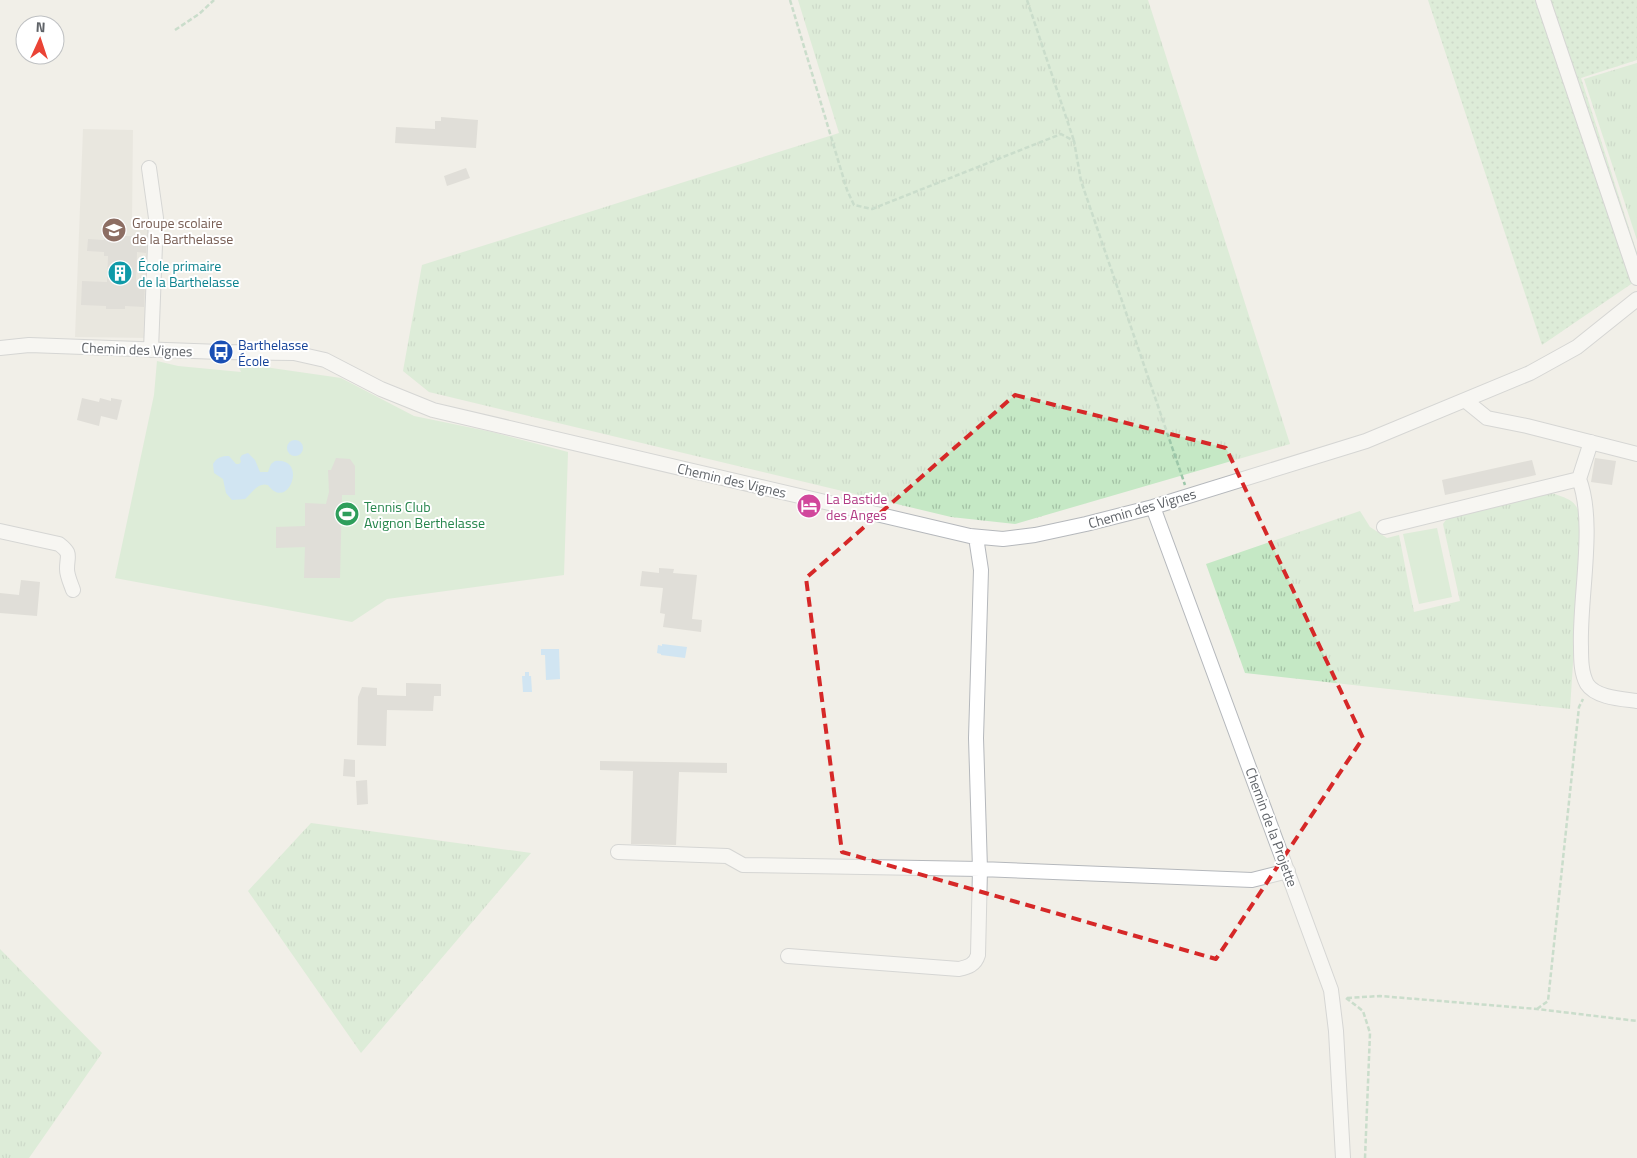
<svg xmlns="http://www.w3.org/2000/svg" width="1637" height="1158" viewBox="0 0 1637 1158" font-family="'Titillium Web',sans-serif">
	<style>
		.education { fill: #e1ded6 }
		.grass { fill: url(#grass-tufts) }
		.garden { fill: url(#garden-dots) }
		.pitch { fill: #c5e8c5 }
		.water { fill: #aadaff }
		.building { fill: #cccac5 }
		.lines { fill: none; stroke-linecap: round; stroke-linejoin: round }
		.minor-casing { stroke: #b5b8bc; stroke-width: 16 }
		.path { stroke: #9cc7a9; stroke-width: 2.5; stroke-dasharray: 5 2.5; stroke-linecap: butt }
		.minor { stroke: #fff; stroke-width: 14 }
		.marked { fill: none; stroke: #d62828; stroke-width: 4; stroke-dasharray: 10 6; stroke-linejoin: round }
		.labels { text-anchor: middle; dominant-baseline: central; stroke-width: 4; stroke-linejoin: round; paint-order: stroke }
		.education-label { font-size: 14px; fill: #785e54; stroke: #fff; text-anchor: start }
		.culture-label { font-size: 14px; fill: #0d838f; stroke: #fff; text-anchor: start }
		.transit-label { font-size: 14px; fill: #164399; stroke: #fff; text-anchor: start }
		.street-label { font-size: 14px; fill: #5f6368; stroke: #fff }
		.hotel-label { font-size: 14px; fill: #b23c85; stroke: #fff; text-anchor: start }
		.leisure-label { font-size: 14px; fill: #27864d; stroke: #fff; text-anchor: start }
	</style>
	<defs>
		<pattern id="grass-tufts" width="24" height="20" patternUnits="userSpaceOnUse" patternTransform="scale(1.25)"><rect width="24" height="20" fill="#c5e8c5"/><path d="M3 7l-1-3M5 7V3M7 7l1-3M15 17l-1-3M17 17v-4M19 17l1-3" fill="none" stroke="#a3c0a4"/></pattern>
		<pattern id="garden-dots" width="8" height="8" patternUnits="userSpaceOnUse" patternTransform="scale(1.25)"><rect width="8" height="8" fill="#c5e8c5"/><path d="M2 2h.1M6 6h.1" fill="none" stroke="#a3c0a4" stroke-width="1.8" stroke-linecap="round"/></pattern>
	</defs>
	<rect width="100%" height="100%" fill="#f1efe8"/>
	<path class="education" d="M 83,129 L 133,130 L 132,221 L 141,221 L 148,226 L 149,234 L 148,338 L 75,337 Z"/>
	<path class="grass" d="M 798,0 L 1148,0 L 1290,444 L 1015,524 L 951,517 L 429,392 L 403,371 L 422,265 L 839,133 Z
		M 1637,63 L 1637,240 L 1584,79 Z
		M 1552,493 C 1574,501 1577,501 1582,524 L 1570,709 L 1245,673 L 1206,564 L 1360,511 L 1370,527 L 1387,538 L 1399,535 L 1414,612 L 1460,601 L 1443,524 L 1448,517 Z
		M 311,823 L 531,853 L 361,1053 L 248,891 Z
		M 0,949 L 102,1053 L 29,1158 L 0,1158 Z"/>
	<path class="garden" d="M 1428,0 L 1637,0 L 1637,60 L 1581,78 L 1637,253 L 1637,280 L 1542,345 Z"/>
	<path class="pitch" d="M 157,361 L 178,366 L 241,372 L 237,363 L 341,378 L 414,416 L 492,432 L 568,452 L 564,575 L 387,599 L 352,622 L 115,578 L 154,395 Z
		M 1437,528 L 1452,597 L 1419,604 L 1403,534 Z"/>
	<path class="water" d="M287 448a8 8 0 1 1 16 0a8 8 0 1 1-16 0Z
		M 248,453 L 255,460 L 260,472 L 268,472 L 271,464 L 275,461 C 309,457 288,513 268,485 C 258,482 253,492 245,499 L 232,500 L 226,493 L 223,479 L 214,473 L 213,464 C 217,457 222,456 229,456 L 236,464 L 239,464 L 241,462 L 240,458 L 242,455 Z
		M 662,644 L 687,647 L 685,658 L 661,655 L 661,654 L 657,653 L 658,645 L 662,646 Z
		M 541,649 L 559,649 L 560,679 L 546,680 L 545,655 L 541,655 Z
		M 525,672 L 529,672 L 529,676 L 531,676 L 532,692 L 523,692 L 522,676 L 525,676 Z"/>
	<path class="building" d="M 441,117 L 478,120 L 476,148 L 395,143 L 396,127 L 435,129 L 435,121 L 441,121 Z
		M 466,168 L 470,178 L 447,186 L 444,176 Z
		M 105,235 L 147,237 L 146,253 L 137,252 L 136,283 L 145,283 L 144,307 L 125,306 L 125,309 L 106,309 L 106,306 L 81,305 L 82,281 L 107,282 L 108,256 L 104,256 L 104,252 L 87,251 L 88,239 L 104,240 Z
		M 82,398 L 99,402 L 100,398 L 111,401 L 111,398 L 122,400 L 117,420 L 101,416 L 99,426 L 77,420 Z
		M 336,458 L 350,459 L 355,466 L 355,495 L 342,495 L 340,578 L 304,578 L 305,547 L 276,548 L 276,527 L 305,526 L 305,503 L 326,504 L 329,492 L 328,470 L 331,470 Z
		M 1595,458 L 1616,461 L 1612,485 L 1591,482 Z
		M 1532,460 L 1536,475 L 1445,495 L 1442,480 Z
		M 659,568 L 674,569 L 673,573 L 697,575 L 692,619 L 702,620 L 701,632 L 663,627 L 665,614 L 660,613 L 663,588 L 640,586 L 642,571 L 659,573 Z
		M 21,580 L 40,582 L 37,616 L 0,613 L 0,593 L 19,595 Z
		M 406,683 L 441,684 L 441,696 L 434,696 L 433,711 L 387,710 L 386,746 L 357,745 L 358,697 L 362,687 L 377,688 L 377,695 L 406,696 Z
		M 344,759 L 355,760 L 355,777 L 343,776 Z
		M 600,761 L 727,763 L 727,773 L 679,772 L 676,845 L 631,844 L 633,771 L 600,770 Z
		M 367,780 L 368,804 L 357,805 L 356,781 Z"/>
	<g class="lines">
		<defs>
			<path id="minor" d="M 1543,0 L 1637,278
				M 149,168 L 156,218 L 151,350
				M 0,348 L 29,345 L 221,352 L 294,353 L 325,360 L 381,389 L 433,410 L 970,536 L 1003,539 L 1035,535 L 1086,524 L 1153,507 L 1366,441 L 1530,373 L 1577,347 L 1637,299
				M 1466,401 L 1487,418 L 1527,426 L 1637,454
				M 1579,479 C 1596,523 1579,598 1581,647 C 1581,659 1581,673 1587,684 C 1596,698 1623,699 1637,701
				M 1153,507 L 1331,990 L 1336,1031 L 1343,1158
				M 1384,527 L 1579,479 L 1591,442
				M 0,531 L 59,544 C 72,554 67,555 67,569 C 67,576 71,584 73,590
				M 618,852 L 727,856 L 743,865 L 980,869 L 1252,880 L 1288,871
				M 788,956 L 959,969 C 968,967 975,965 978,955 L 980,869 L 976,738 L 981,570 L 976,537"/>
		</defs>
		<use href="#minor" class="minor-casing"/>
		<path class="path" d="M 790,0 L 847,190 L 854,205 L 872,209 L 1061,134 L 1074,141 L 1081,181 L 1185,485
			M 1027,0 L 1074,141
			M 175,30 L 199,14 L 214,0
			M 1346,998 L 1363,1011 L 1370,1033 L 1365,1158
			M 1347,998 L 1380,996 L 1537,1009 L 1637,1021
			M 1537,1009 L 1548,1001 L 1579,707 L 1583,699"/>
		<use href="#minor" class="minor"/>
	</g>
	<path d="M0 0H1637V1158H0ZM 1015,395 L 1226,448 L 1363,738 L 1216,959 L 842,852 L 806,578 Z" fill="#f1efe8" fill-opacity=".55" fill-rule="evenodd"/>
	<path class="marked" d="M 1015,395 L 1226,448 L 1363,738 L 1216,959 L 842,852 L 806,578 Z"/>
	<defs>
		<symbol id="school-disc" viewBox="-11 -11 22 22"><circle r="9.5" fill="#8d6e63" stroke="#fff"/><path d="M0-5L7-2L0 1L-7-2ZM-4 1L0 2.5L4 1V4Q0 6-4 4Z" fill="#fff"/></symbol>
		<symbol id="building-disc" viewBox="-11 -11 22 22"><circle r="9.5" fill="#0f9aa8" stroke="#fff"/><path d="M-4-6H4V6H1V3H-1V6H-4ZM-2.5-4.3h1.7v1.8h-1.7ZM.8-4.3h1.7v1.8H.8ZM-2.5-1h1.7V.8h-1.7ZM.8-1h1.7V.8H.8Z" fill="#fff"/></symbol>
		<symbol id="bus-disc" viewBox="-11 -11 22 22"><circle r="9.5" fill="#1a4fb4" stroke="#fff"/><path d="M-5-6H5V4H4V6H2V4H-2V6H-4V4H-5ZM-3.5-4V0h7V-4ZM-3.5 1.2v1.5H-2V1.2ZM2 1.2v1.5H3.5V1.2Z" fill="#fff"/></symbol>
		<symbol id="hotel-disc" viewBox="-11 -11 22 22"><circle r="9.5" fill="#d1479c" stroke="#fff"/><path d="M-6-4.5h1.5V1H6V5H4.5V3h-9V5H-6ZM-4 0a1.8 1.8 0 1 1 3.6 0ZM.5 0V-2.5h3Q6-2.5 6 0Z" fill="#fff"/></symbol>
		<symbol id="stadium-disc" viewBox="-11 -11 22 22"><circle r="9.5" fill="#2e9e5b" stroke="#fff"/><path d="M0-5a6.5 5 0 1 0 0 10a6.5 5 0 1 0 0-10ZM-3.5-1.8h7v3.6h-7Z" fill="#fff"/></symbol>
	</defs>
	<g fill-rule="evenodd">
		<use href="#school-disc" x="100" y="216" width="28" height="28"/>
		<use href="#building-disc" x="106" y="259" width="28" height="28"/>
		<use href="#bus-disc" x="207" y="338" width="28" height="28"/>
		<use href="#hotel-disc" x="795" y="492" width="28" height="28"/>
		<use href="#stadium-disc" x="333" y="500" width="28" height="28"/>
	</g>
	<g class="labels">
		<g class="education-label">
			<text x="132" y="222">Groupe scolaire<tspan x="132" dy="16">de la Barthelasse</tspan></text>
		</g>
		<g class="culture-label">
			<text x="138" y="265">École primaire<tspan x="138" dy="16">de la Barthelasse</tspan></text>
		</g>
		<g class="transit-label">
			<text x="238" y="344">Barthelasse<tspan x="238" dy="16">École</tspan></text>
		</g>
		<g class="street-label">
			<text transform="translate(137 349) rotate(2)">Chemin des Vignes</text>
			<text transform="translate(732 480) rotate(13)">Chemin des Vignes</text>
			<text transform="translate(1142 508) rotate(-16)">Chemin des Vignes</text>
			<text transform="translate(1272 827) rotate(70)">Chemin de la Projette</text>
		</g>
		<g class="hotel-label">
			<text x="826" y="498">La Bastide<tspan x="826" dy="16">des Anges</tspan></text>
		</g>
		<g class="leisure-label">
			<text x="364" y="506">Tennis Club<tspan x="364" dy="16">Avignon Berthelasse</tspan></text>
		</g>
	</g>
	<g transform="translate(40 40) rotate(3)"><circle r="24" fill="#ffffff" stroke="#bfc1c3"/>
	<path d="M0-4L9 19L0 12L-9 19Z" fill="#ea4335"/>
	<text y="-8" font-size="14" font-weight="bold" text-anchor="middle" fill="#5f6368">N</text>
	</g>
</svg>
